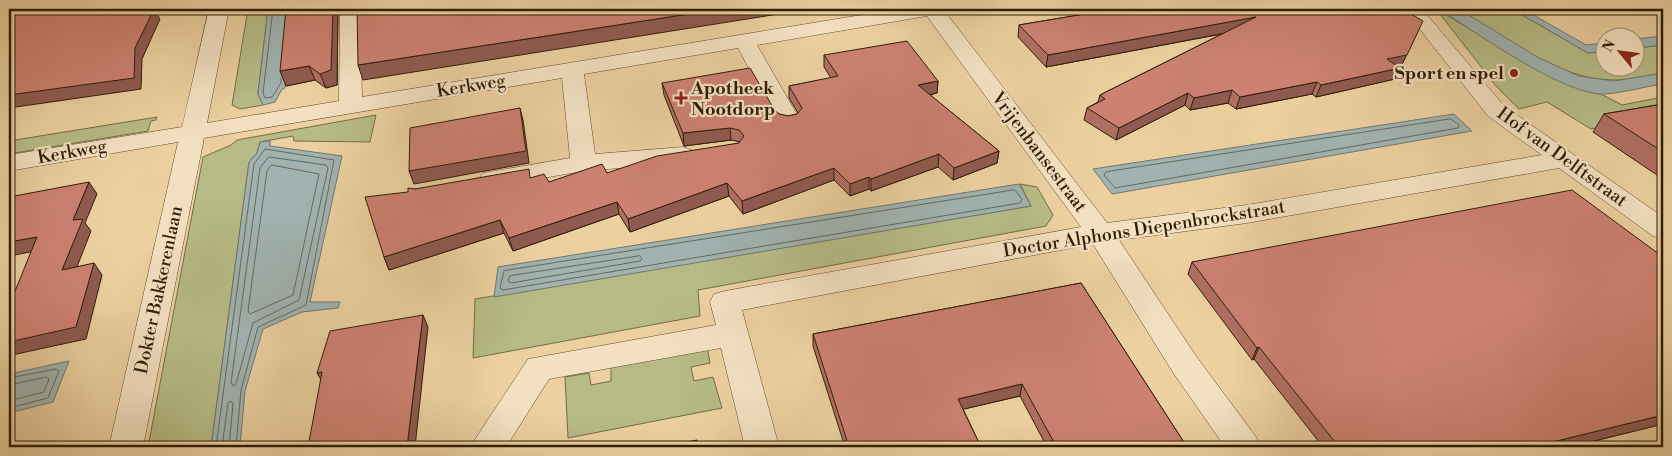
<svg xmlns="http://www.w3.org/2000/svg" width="1672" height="456" viewBox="0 0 1672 456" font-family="'Libre Bodoni',serif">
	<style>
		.green { fill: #b6bb85; stroke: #736c46 }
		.water { fill: #a0b3b1; stroke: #73776d }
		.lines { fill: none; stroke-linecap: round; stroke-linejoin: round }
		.shore { stroke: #68685c; stroke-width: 1 }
		.minor-casing { stroke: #5f4a2d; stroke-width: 1 }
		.minor { fill: #f3e0c1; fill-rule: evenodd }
		.wall { fill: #af6f62; stroke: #301d07 }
		.shaded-wall { fill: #8f5a50; stroke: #301d07 }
		.building { fill: #cc8172; stroke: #301d07 }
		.poi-dot { fill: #8f2418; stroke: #f3e0c1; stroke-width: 2 }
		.labels { text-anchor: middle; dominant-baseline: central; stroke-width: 4.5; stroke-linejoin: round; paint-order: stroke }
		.poi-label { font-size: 18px; font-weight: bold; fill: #301d07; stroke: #f3e0c1; text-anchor: end }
		.street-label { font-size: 18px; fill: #301d07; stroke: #f3e0c1 }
	</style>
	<rect width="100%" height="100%" fill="#ecd0a0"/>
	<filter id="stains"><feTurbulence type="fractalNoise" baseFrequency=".004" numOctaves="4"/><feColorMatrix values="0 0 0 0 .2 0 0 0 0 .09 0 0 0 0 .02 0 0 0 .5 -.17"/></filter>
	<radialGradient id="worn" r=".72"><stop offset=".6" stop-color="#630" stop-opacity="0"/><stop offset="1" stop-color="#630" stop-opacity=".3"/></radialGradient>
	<path class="green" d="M 248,9 L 268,9 L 258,94 L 263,105 L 240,109 L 232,105 Z
		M 1436,9 L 1552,78 L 1583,90 L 1601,94 L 1622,105 L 1663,97 L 1663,117 L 1591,129 L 1547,102 L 1519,109 L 1496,86 Z
		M 1459,9 L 1512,9 L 1588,53 L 1604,51 L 1604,68 L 1634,68 L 1635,48 L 1663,45 L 1663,73 C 1647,76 1630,80 1614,80 C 1557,80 1506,37 1459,9 Z
		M 376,115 L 370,142 L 294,141 L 293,136 L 260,142 L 257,153 L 249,162 L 211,447 L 148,447 L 203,157 L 231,145 L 237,140 Z
		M 157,117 L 156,120 L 151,121 L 148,131 L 9,154 L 9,141 Z
		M 1020,184 L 1037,187 L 1053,215 L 1046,226 L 698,290 L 700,316 L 473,358 L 475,299 L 1031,206 Z
		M 707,347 L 710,363 L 691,367 L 694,381 L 713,377 L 722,408 L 568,438 L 565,377 L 589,373 L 591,385 L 611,381 L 611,367 Z"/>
	<path class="water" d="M 268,9 L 292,9 L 285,88 L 282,89 L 275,102 L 263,105 L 258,94 Z
		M 1439,9 L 1459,9 L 1539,58 L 1579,76 L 1614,81 L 1663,73 L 1663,84 C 1647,86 1615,95 1599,94 C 1554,89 1479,34 1439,9 Z
		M 1512,9 L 1523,9 L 1586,45 L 1604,43 L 1604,51 L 1588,53 Z
		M 1663,36 L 1663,45 L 1635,48 L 1635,39 Z
		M 1454,114 L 1472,131 L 1112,194 L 1093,169 Z
		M 270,141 L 270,146 L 342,156 L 310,302 L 340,302 L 338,308 L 302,312 L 263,329 L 245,391 L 240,447 L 211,447 L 249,162 L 257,153 L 260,142 Z
		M 1019,184 L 1031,206 L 494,297 L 498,267 Z
		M 69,361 L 53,402 L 9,413 L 9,374 Z"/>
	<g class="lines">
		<path class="shore" d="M 273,9 L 263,93 L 265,98 L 272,97 L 281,83 L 281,78
			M 1451,119 L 1459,125 L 1458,128 L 1115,188 L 1104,175 L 1106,172 Z
			M 269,157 L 326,165 L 328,168 L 299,300 L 253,323 L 236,384 L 233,386 L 231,383 L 260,168 Z
			M 272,165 L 319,174 L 293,295 L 250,314 L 248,311 L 267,171 Z
			M 1015,190 L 1022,199 L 1020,203 L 503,290 L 500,288 L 504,271 Z
			M 640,256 L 642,258 L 640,261 L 511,283 L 508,281 L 510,276 Z
			M 9,378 L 56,369 L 59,371 L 48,398 L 9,408
			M 9,385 L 46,377 L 49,379 L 44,392 L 9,401
			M 216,447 L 254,164 L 265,149 L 334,160 L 306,305 L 258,327 L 241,390 L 236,447
			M 222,447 L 228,403 L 231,401 L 233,404 L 229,447"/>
		<defs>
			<path id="minor" d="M 209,9 L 229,9 L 207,123 L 339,101 L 340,9 L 360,9 L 362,97 L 898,9 L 943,9 L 1107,223 L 1247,205 L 1542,155 L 1488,116 L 1415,23 L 1400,9 L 1422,9 L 1504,106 L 1663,217 L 1663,239 L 1653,236 L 1559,168 L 1247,223 L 1119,240 L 1196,356 L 1256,437 L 1261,447 L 1225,447 L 1174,374 L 1093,244 L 742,310 L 779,447 L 745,447 L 721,348 L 549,379 L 506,447 L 470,447 L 528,359 L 716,325 L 710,302 L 714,294 L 725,291 L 1081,227 L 927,16 L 757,45 L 800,120 L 796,125 L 788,127 L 780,125 L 776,120 L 738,48 L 584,74 L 595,154 L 683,147 L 692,150 L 696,155 L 692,160 L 683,163 L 583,171 L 492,187 L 483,185 L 479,179 L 483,173 L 570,158 L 562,78 L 204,138 L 143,447 L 109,447 L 178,142 L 9,171 L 9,155 L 182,127 Z"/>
		</defs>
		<use href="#minor" class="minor-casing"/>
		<use href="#minor" class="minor"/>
	</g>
	<path class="wall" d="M 286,9 L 338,9 L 337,85 L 326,88 L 315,80 L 286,86 Z
		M 1115,9 L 1401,67 L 1400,67 L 1395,79 L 1316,97 L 1312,94 L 1236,109 L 1228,103 L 1190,110 L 1185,105 L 1116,140 L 1084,120 L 1087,108 L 1098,102 L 1100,95 L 1222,34 L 1046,67 L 1018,37 L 1019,25 Z
		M 824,55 L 938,81 L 937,93 L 930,95 L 999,151 L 997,163 L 953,180 L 938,167 L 871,191 L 869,189 L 850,196 L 834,180 L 743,214 L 729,196 L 630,232 L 619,214 L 513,251 L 504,233 L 389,270 L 384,257 L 408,192 L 415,189 L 531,178 L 549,182 L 607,173 L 739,143 L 740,142 L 731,140 L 684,146 L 664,95 L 662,83 L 774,109 L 779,114 L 788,116 L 797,114 L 798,113 L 789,98 L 789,86 L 831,78 L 824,67 Z
		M 1663,104 L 1663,179 L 1593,132 L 1604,114 Z
		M 1663,257 L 1663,424 L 1570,447 L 1323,447 L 1254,359 L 1252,360 L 1188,274 L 1192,262 Z
		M 1081,283 L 1187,447 L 1047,447 L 1020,396 L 963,409 L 981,447 L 845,447 L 813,346 L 813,334 Z"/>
	<path class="shaded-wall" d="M 149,9 L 160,9 L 157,15 L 160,19 L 142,59 L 141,89 L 9,108 L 9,95 L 135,48 Z
		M 333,9 L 338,9 L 337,85 L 326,88 L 320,74 Z
		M 721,9 L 810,9 L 363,80 L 358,65 Z
		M 1256,17 L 1252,28 L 1046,67 L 1048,55 Z
		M 1417,33 L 1401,67 L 1382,71 L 1387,59 Z
		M 309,66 L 315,80 L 286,86 L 280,71 Z
		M 1400,68 L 1395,79 L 1316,97 L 1321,85 Z
		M 938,81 L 937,93 L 917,97 L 918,85 Z
		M 1317,82 L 1312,94 L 1236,109 L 1240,97 Z
		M 1232,90 L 1228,103 L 1190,110 L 1194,98 Z
		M 1188,93 L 1185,105 L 1116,140 L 1119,128 Z
		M 520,108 L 523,120 L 529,163 L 414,184 L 409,171 Z
		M 730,128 L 731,140 L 684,146 L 683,133 Z
		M 999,151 L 997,163 L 953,180 L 954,168 Z
		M 939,154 L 938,167 L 871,191 L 871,179 Z
		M 834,168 L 834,180 L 743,214 L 742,201 Z
		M 869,177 L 869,189 L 850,196 L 850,184 Z
		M 89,182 L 97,194 L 85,223 L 91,231 L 71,282 L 62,270 L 73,220 Z
		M 727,183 L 729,196 L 630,232 L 628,219 Z
		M 617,202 L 619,214 L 513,251 L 509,238 Z
		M 500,220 L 504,233 L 389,270 L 384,257 Z
		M 37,237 L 46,249 L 9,256 L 9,242 Z
		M 94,263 L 102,275 L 86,339 L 12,355 L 9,350 L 9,342 Z
		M 423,315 L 428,327 L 415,447 L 407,447 Z
		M 1259,347 L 1254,359 L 1252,360 L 1257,348 Z
		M 322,372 L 324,385 L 317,373 Z
		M 1022,384 L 1020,396 L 956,411 L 958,399 Z
		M 1663,415 L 1663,424 L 1570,447 L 1532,447 Z"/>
	<path class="building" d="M 10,9 L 154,9 L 135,48 L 134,78 L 9,95 L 9,10 Z
		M 286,9 L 333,9 L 331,70 L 320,74 L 309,66 L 280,71 Z
		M 357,9 L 721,9 L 358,65 Z
		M 1115,9 L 1402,9 L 1423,21 L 1407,55 L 1387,59 L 1400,68 L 1321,85 L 1317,82 L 1240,97 L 1232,90 L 1194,98 L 1188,93 L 1119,128 L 1087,108 L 1105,99 L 1100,95 L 1256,17 L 1048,55 L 1019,25 Z
		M 907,41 L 938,81 L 918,85 L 999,151 L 954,168 L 939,154 L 871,179 L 869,177 L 850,184 L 834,168 L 742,201 L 727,183 L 628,219 L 617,202 L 509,238 L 500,220 L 384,257 L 365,197 L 408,192 L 408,188 L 415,189 L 529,169 L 530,178 L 544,174 L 549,182 L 602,164 L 607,173 L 657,156 L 739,143 L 744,136 L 739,130 L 730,128 L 683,133 L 662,83 L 750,68 L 774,109 L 779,114 L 788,116 L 797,114 L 802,108 L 789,86 L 838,76 L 824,55 Z
		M 1663,104 L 1663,152 L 1604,114 Z
		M 520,108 L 526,151 L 409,171 L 410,128 Z
		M 89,182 L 73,220 L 83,219 L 62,270 L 94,263 L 76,327 L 9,342 L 9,329 L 10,327 L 9,327 L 9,306 L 37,237 L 9,242 L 9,197 Z
		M 1572,190 L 1663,257 L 1663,415 L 1532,447 L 1339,447 L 1259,347 L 1257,348 L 1192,262 Z
		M 1081,283 L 1187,447 L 1062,447 L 1061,445 L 1056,446 L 1022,384 L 958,399 L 981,447 L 849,447 L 813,334 Z
		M 423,315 L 407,447 L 308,447 L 322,372 L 317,373 L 330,331 Z
		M 697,440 L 698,447 L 661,447 Z"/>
	<g class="poi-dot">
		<circle cx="1514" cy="73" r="5"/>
		<path d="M678.5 90.5h5v5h5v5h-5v5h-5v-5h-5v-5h5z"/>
	</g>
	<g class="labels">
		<g class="poi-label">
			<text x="1504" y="73">Sport en spel</text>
			<text x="691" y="88" text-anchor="start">Apotheek<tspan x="691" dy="21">Nootdorp</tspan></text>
		</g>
		<g class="street-label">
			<text transform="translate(471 86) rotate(-9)">Kerkweg</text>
			<text transform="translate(72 152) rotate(-10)">Kerkweg</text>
			<text transform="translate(1039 152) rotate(53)">Vrijenbansestraat</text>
			<text transform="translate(1562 157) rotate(36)">Hof van Delftstraat</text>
			<text transform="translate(1144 229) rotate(-9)">Doctor Alphons Diepenbrockstraat</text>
			<text transform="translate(159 290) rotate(-78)">Dokter Bakkerenlaan</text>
		</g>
	</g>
	<rect width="1672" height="456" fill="none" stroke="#ecd0a0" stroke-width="30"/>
	<rect x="10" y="10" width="1652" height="436" fill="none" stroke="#301d07" stroke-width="2.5"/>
	<rect x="15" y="15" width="1642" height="426" fill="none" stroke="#301d07"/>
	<g transform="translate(1620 52) rotate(299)"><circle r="24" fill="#f3e0c1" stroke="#a59277"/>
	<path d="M0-4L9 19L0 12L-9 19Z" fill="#8f2418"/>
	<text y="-8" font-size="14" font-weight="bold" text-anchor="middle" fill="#301d07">N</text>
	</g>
	<rect width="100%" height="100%" filter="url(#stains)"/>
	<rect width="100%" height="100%" fill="url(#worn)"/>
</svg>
